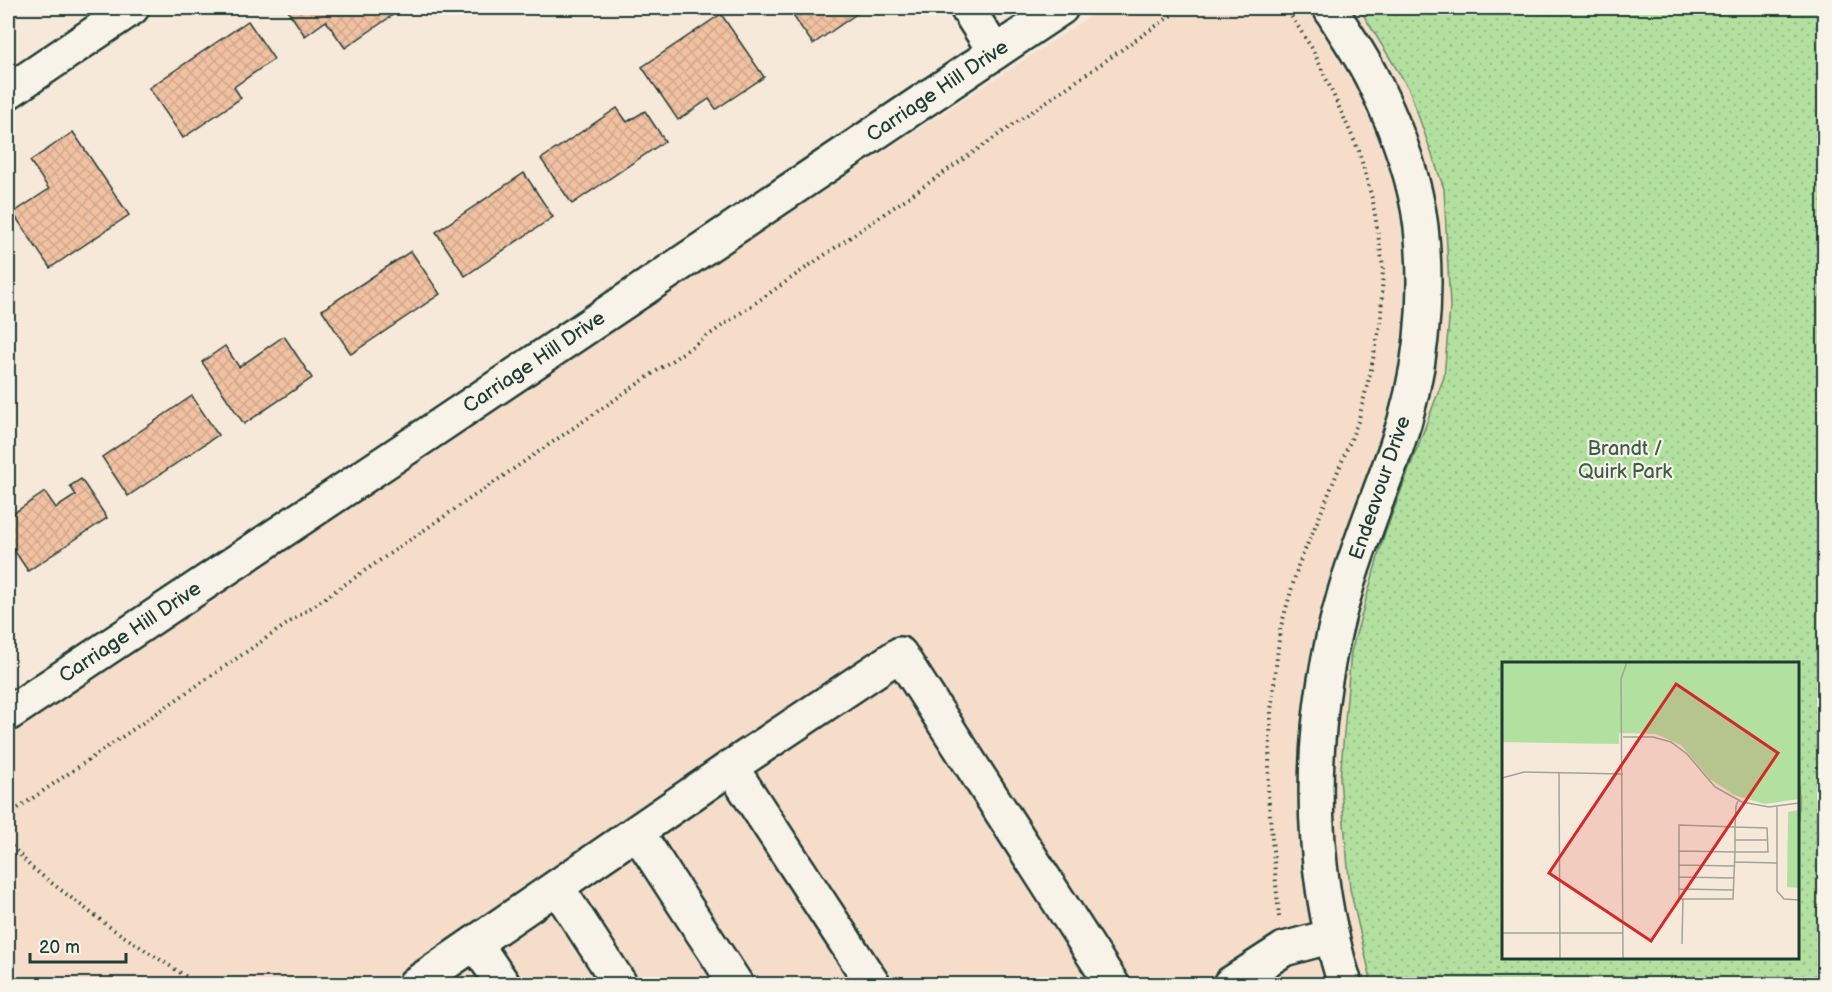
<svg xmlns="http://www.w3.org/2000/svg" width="1832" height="992" viewBox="0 0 1832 992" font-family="'Balsamiq Sans',sans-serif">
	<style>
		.built { fill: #f5ddc9 }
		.green { fill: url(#green-dots); stroke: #688e6a; stroke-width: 1.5; fill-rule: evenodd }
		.building { fill: url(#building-cross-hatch); stroke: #1f3d34; stroke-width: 1.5 }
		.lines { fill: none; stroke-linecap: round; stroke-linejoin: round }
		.minor-casing { stroke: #1f3d34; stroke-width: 38 }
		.path { stroke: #1f3d34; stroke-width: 4; stroke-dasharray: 1.5 4.5; stroke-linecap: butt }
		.minor { stroke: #f7f3e8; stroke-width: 33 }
		.labels { text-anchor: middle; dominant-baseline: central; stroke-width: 4.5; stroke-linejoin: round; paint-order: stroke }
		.street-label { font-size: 20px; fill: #1f3d34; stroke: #f7f3e8 }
		.park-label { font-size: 20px; fill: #3c5e49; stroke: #f7f3e8 }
		.inset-road { fill: none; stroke: #a0a498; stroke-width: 1.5 }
		.view { fill: #d62828; fill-opacity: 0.15; stroke: #d62828; stroke-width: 3 }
		.inset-edge { fill: none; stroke: #1f3d34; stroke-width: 3 }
	</style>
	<defs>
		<pattern id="green-dots" width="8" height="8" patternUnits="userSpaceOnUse" patternTransform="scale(1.5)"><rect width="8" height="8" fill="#b1e09f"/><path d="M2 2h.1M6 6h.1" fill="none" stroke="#98c18a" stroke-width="1.8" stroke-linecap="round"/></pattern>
		<pattern id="building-cross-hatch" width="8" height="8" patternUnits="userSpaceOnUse" patternTransform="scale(1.5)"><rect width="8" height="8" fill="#f2c1a2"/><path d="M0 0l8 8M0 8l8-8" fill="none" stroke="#cfa78c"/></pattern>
	</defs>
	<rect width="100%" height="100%" fill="#f6e9da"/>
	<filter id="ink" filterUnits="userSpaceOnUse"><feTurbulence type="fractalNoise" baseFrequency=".0167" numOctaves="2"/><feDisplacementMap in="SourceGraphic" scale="12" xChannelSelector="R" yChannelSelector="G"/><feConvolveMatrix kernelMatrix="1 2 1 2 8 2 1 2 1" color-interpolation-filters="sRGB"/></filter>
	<g filter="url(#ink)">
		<path class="built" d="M 1103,8 L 1359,8 L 1409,89 L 1444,189 L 1450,307 L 1444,377 L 1384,536 L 1351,652 L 1340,779 L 1350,889 L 1372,984 L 8,984 L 8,726 Z"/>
		<path class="green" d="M 1359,8 L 1824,8 L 1824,984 L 1372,984 L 1350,889 L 1340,779 L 1351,652 L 1384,536 L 1444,377 L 1450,307 L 1444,189 L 1409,89 ZM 1504,664 L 1798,664 L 1798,958 L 1504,958 Z"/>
		<path class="building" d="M 286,8 L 403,8 L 345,48 L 326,21 L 305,36 Z
			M 792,8 L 865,8 L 813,44 L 789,10 Z
			M 721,14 L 764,77 L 716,109 L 709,99 L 678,120 L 642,67 Z
			M 248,21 L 274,59 L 234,87 L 241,98 L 183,138 L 149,88 Z
			M 617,108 L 627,122 L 645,111 L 665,141 L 572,204 L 541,159 Z
			M 73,132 L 129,215 L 50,268 L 13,213 L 49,189 L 30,161 Z
			M 524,173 L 553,217 L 465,276 L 436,232 Z
			M 411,251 L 440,294 L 351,354 L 322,310 Z
			M 284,336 L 312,378 L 244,424 L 202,362 L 225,346 L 239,367 Z
			M 192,396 L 218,435 L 128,496 L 102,457 Z
			M 81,479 L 107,518 L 28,571 L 8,541 L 8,517 L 45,492 L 56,508 L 76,495 L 70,486 Z"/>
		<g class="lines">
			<defs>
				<g id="minor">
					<path d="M 967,8 L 995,52"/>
					<path d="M 1330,8 C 1344,32 1362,56 1374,82 C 1396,127 1415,177 1421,227 C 1429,301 1421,378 1396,448 C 1379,496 1359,543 1345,592 C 1308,718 1305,858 1345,984"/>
					<path d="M 8,92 L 132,8"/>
					<path id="s1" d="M 8,714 L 426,435 L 1061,8"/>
					<path d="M 731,767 L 873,984"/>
					<path d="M 637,832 L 736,984"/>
					<path d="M 557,887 L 620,984"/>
					<path d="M 475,943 L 503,984"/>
					<path d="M 415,984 L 731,767 L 900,654 L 1112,984"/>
					<path d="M 1230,984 L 1284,949 L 1332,936"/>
				</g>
			</defs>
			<use href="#minor" class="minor-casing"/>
			<path class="path" d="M 8,815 L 677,357 L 1182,8
				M 8,842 L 32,868 L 111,928 L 198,984
				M 1279,917 L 1268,794 L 1271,711 L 1280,630 L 1298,566 L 1320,515 L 1358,422 L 1370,374 L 1381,320 L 1383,267 L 1373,202 L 1359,151 L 1313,50 L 1286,8"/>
			<use href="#minor" class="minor"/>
		</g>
	</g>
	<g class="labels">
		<g class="street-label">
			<text stroke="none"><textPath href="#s1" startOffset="1119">Carriage Hill Drive</textPath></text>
			<text stroke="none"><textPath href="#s1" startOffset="633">Carriage Hill Drive</textPath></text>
			<text transform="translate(1380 488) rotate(-71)">Endeavour Drive</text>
			<text stroke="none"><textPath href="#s1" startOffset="147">Carriage Hill Drive</textPath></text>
		</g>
		<g class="park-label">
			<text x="1625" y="449">Brandt /<tspan x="1625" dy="23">Quirk Park</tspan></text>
		</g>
	</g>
	<g transform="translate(1502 662)">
		<rect width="297" height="297" fill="#f6e9da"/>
		<path d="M 0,0 L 297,0 L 297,137 L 263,142 L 232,133 L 208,117 L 179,83 L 154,72 L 117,71 L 117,82 L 0,80 ZM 297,148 L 297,226 L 285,225 L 286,150 Z" fill="#b1e09f"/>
		<path d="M 0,1 L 20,1 L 20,32 L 0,32 ZM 39,6 L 67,7 L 67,28 L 39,28 ZM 77,7 L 105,7 L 105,28 L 77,28 ZM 28,32 L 88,33 L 88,73 L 28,73 ZM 0,38 L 19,38 L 19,68 L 0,68 Z" fill="#b1e09f"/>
		<path class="inset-road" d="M 121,75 L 151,75 L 169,80 L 185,92 L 213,125 L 240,140 L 267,145 L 297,141M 57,110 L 58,297M 0,116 L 22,110 L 121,112M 275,145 L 275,229 L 282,237 L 297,238M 233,178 L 266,178M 177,189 L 233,190 L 266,190 L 265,166 L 233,165 L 177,163 L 177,237 L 231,237 L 233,190 L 233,165 L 234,144 L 236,139M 232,200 L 275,201M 177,203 L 232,204M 177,215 L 232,216M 177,227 L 232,228M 0,271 L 121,271M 180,282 L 181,236M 121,297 L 119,17 L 125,0"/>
		<path class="view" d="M 174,22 L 276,91 L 149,279 L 47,211 Z"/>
		<rect width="297" height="297" class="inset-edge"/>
	</g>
	<rect width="1832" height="992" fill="none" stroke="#f7f3e8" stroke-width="30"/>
	<rect x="15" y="15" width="1802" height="962" fill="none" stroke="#1f3d34" stroke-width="2" filter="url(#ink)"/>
	<path d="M30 953v9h96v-9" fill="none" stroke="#1f3d34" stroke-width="3"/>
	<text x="39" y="953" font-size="18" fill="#1f3d34" stroke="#f7f3e8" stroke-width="4.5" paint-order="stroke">20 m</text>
</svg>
